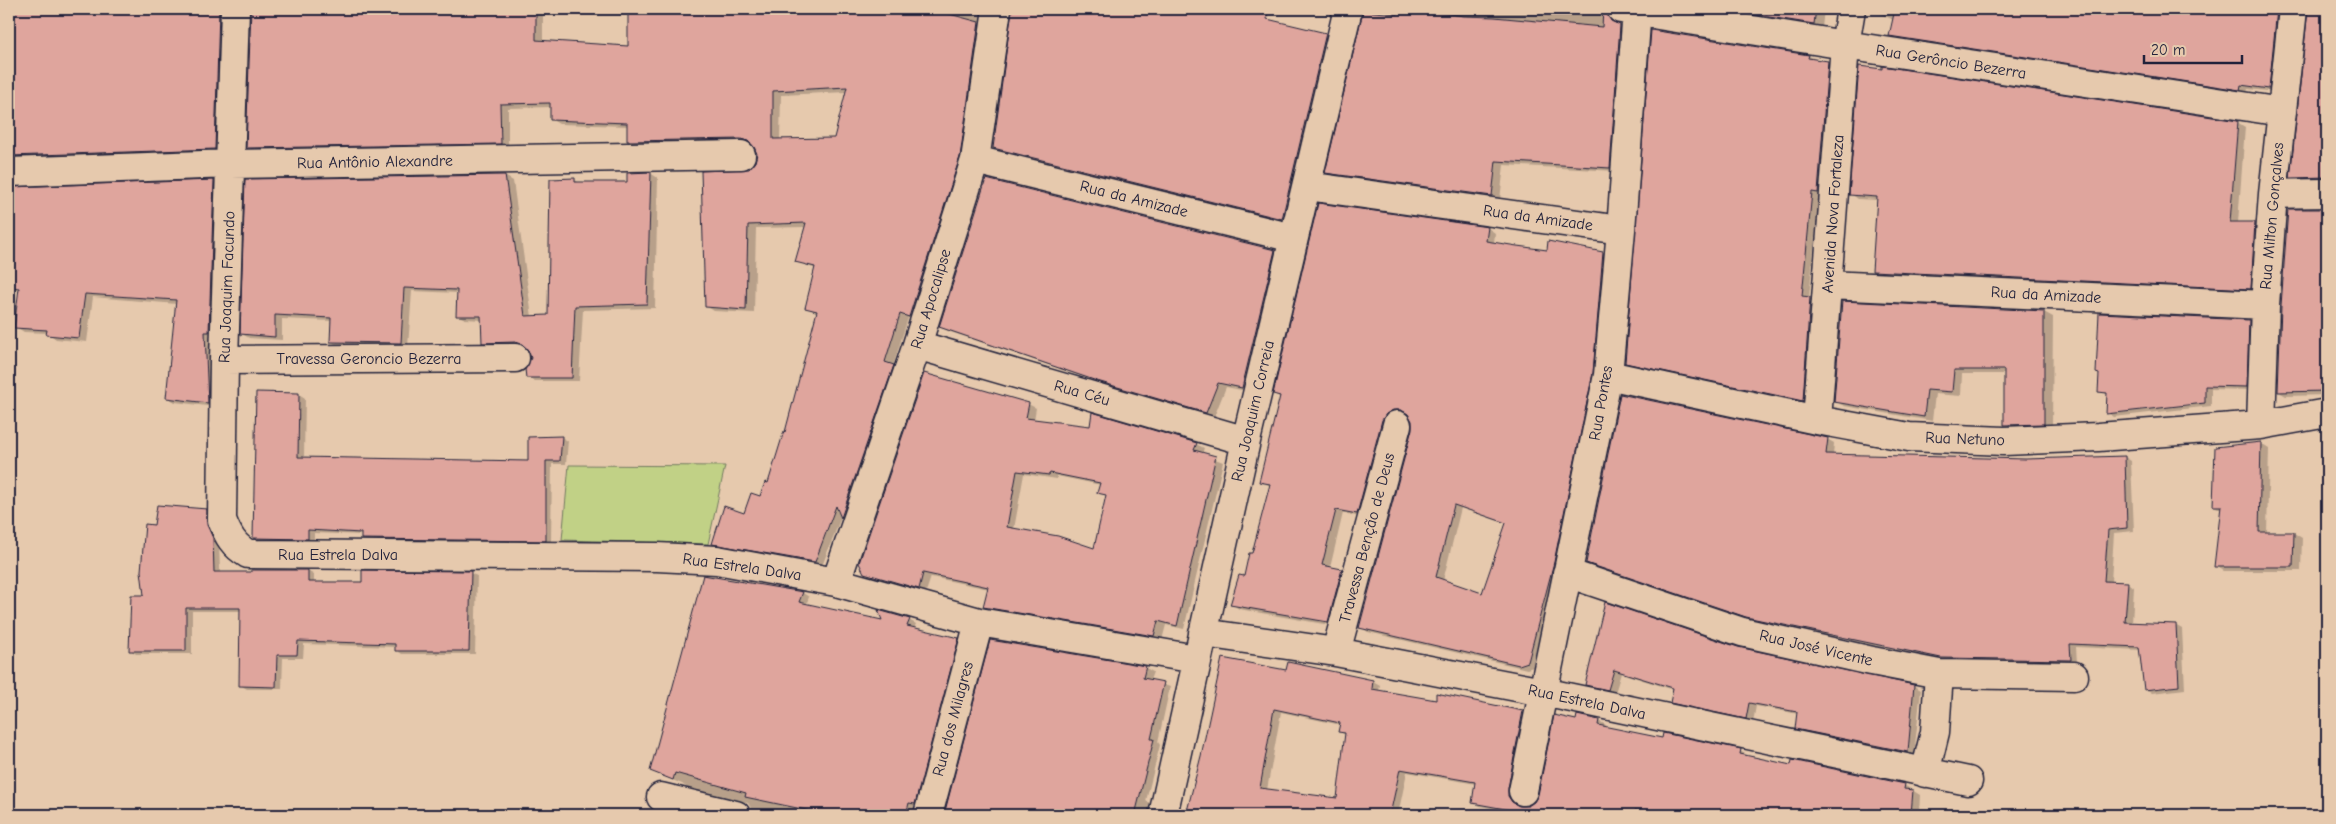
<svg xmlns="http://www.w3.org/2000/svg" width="2336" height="824" viewBox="0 0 2336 824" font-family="'Comic Neue',sans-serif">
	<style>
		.green { fill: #c1d186; stroke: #727a60 }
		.shadow { fill: #0003; fill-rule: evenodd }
		.building { fill: #dfa59d; stroke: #22223b; fill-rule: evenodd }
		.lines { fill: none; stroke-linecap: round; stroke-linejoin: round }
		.minor-casing { stroke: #22223b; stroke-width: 31 }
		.minor { stroke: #e6c9ad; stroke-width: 28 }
		.labels { text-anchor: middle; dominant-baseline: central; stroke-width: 4; stroke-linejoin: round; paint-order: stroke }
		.street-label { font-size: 16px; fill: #22223b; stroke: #e6c9ad }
	</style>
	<rect width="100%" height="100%" fill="#e6c9ad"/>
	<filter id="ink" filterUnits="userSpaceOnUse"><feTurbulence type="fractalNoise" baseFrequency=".02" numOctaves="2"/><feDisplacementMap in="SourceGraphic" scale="10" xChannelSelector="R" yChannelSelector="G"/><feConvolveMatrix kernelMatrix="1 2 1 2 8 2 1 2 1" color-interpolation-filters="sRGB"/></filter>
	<g filter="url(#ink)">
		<path class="green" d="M 569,465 L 725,466 L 708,544 L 562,540 Z"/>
		<path class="shadow" d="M 9,9 L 228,9 L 223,153 L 9,163 Z
			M 252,9 L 543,9 L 543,42 L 629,47 L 630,9 L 990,9 L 967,161 L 917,321 L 908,318 L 893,366 L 901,370 L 849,522 L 841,517 L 822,566 L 721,548 L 713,544 L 761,498 L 769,484 L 786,433 L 817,313 L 806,307 L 816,269 L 797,262 L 806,227 L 756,228 L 754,313 L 714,311 L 706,306 L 750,169 L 756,163 L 758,154 L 753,144 L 660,143 L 636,145 L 628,141 L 628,126 L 559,124 L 552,120 L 552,107 L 508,108 L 508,147 L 255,152 L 248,147 ZM 847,92 L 835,140 L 780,140 L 781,95 Z
			M 1013,9 L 1220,9 L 1326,34 L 1334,39 L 1290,223 L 1002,152 L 994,148 Z
			M 1364,9 L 1399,16 L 1401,9 L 1614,9 L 1614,20 L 1617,25 L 1628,30 L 1617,171 L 1504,165 L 1500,200 L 1335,177 L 1327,172 Z
			M 1703,9 L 1824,9 L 1822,28 Z
			M 1882,9 L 2285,9 L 2276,92 L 2248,89 L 2247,93 L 1897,39 L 1890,35 L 1894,20 L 1880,14 Z
			M 2309,9 L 2327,9 L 2327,182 L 2299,182 L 2292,177 Z
			M 1809,56 L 1830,66 L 1826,92 L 1832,95 L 1825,196 L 1819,195 L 1809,298 L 1817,302 L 1809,404 L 1633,366 L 1626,362 Z
			M 2237,122 L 2245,127 L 2238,223 L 2255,223 L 2263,228 L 2258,292 L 1881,275 L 1873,271 L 1878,200 L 1858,199 L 1851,194 Z
			M 650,173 L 658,178 L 655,308 L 583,310 L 579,381 L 535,381 L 527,377 L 532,358 L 527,347 L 491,346 L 483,342 L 482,320 L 465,319 L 457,315 L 458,293 L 412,291 L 408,347 L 339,346 L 331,342 L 332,321 L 282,319 L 282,340 L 249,338 L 242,334 L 505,176 L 513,181 L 532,317 L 549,316 L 575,180 L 580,183 L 628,183 Z
			M 214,182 L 221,186 L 215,407 L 175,402 L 167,397 L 177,304 L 93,297 L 87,342 L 56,339 L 48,333 L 24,332 L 16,327 L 20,290 L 9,286 L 9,189 Z
			M 2327,208 L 2327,395 L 2286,396 L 2279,392 L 2289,211 Z
			M 1488,228 L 1495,233 L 1494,243 L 1548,252 L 1603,253 L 1611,257 L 1600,377 L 1536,666 L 1527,669 L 1368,632 L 1360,627 L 1413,429 L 1413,421 L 1409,414 L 1401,414 L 1364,518 L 1343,513 L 1330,568 L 1342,570 L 1349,574 L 1335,626 L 1239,609 L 1232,604 L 1253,554 L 1270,486 L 1261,481 L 1281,398 L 1274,394 ZM 1461,508 L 1507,524 L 1483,594 L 1443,581 Z
			M 1275,251 L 1283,256 L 1251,392 L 1226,387 L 1214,417 L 1107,385 L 948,331 L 940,327 Z
			M 2044,312 L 2053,317 L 2052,428 L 2014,430 L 2006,425 L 2005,374 L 1962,374 L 1961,396 L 1935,394 L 1932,421 L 1844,406 L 1835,401 Z
			M 2249,321 L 2255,325 L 2253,390 L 2211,389 L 2211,406 L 2114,417 L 2108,413 L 2109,395 L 2099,391 Z
			M 299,394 L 305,398 L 304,458 L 529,462 L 561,437 L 568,441 L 566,464 L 552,464 L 551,543 L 369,542 L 362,538 L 362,535 L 314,533 L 314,542 L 259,541 L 253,537 Z
			M 1028,404 L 1036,408 L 1034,420 L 1196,444 L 1204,448 L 1202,454 L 1223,462 L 1184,629 L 1166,625 L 1162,640 L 992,611 L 985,606 L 989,589 L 931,577 L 926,592 L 872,577 L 865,573 ZM 1024,474 L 1057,479 L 1057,476 L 1101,485 L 1099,492 L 1107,496 L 1095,549 L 1014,529 Z
			M 1827,439 L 1834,443 L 1833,456 L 2026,461 L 2125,457 L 2131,461 L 2134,531 L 2114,533 L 2111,582 L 2127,583 L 2134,587 L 2132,624 L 2175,625 L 2182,629 L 2185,689 L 2152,693 L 2146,689 L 2141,650 L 2076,647 L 2077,663 L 1948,661 L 1754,620 L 1587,562 Z
			M 2261,444 L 2269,449 L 2267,533 L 2294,533 L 2302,538 L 2301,571 L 2223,571 L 2215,566 L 2222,510 L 2214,506 Z
			M 206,511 L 212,514 L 219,542 L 220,574 L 252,573 L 252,571 L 308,571 L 314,575 L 314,583 L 363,583 L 470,573 L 477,576 L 475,654 L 402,654 L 396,650 L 396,647 L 304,644 L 303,658 L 283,658 L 282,689 L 247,689 L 240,685 L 241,611 L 192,611 L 192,654 L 136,654 L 130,650 L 145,596 L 155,527 Z
			M 803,593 L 809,597 L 806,605 L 884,622 L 909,620 L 916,624 L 914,629 L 958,639 L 965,643 L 920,815 L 752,815 L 752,810 L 748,803 L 689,789 L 682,784 L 658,774 Z
			M 1606,604 L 1738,648 L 1914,686 L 1921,690 L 1914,755 L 1804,732 L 1797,728 L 1798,714 L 1756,706 L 1753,722 L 1678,706 L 1671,702 L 1674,690 L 1621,673 L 1615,693 L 1593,688 L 1586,684 Z
			M 991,641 L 1146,668 L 1153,672 L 1150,680 L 1170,687 L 1158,742 L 1160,745 L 1146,801 L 1157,806 L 1156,815 L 945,815 Z
			M 1287,672 L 1373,681 L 1380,685 L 1379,691 L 1437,701 L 1437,695 L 1523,713 L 1530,717 L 1515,801 L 1519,807 L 1529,807 L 1535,803 L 1578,717 L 1599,721 L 1606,725 L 1605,727 L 1663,740 L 1740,751 L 1747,755 L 1747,757 L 1792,766 L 1904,785 L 1920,795 L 1919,813 L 1953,809 L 1960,815 L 1661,815 L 1642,813 L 1642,815 L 1507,815 L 1508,811 L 1480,806 L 1473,802 L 1476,784 L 1407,772 L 1398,815 L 1179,815 L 1181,809 L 1188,811 ZM 1281,712 L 1341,725 L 1340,732 L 1346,735 L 1338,799 L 1267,790 Z"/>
		<path class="building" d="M 11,9 L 219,9 L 215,149 L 9,156 L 9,21 L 12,21 Z
			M 251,9 L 536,9 L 536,40 L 628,46 L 628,9 L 931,9 L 979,22 L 960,157 L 909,317 L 900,314 L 885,362 L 894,365 L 841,518 L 836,506 L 815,562 L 712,544 L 724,506 L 744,513 L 751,493 L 760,496 L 765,482 L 768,483 L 784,431 L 785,432 L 817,311 L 805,308 L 815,267 L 795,262 L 806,223 L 748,225 L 746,310 L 705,307 L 701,171 L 749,169 L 755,162 L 757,154 L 754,147 L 748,141 L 741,139 L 627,141 L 627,123 L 550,120 L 550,103 L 500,104 L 501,144 L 246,148 ZM 847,87 L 834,138 L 773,139 L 773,91 Z
			M 1012,9 L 1155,9 L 1268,12 L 1267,19 L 1326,33 L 1282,219 L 993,148 Z
			M 1400,9 L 1428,9 L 1428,11 L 1464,16 L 1494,17 L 1602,27 L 1603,9 L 1606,9 L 1611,21 L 1620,25 L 1610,168 L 1496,161 L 1492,196 L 1325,173 L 1363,11 L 1398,14 Z
			M 1718,9 L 1816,9 L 1814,24 Z
			M 1895,9 L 2277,9 L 2269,89 L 2241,85 L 2240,90 L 1889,36 Z
			M 2308,9 L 2327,9 L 2327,177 L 2290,178 Z
			M 1651,30 L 1809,55 L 1808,58 L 1828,61 L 1818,193 L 1812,192 L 1802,296 L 1810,297 L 1803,401 L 1625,363 Z
			M 1859,66 L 1882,69 L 1882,66 L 2238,121 L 2230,222 L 2255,222 L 2251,289 L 1872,271 L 1877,197 L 1849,195 Z
			M 651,172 L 647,304 L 575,306 L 572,378 L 526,378 L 525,369 L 531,358 L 528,350 L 522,344 L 515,342 L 482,343 L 481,316 L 456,316 L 457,290 L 404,288 L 401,343 L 330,342 L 331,318 L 275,315 L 275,337 L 240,334 L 245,179 L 505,175 L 525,316 L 548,315 L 550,179 L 575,178 L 575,182 L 627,182 L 627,173 Z
			M 986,179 L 1275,250 L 1242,388 L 1218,383 L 1206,413 L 1097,381 L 939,327 Z
			M 214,180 L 209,332 L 205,332 L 208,403 L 166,398 L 176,300 L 85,294 L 79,338 L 46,335 L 47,330 L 14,328 L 19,288 L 11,287 L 11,258 L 9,258 L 9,187 Z
			M 1318,203 L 1488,227 L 1486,241 L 1517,246 L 1547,250 L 1548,241 L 1603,252 L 1593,373 L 1554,562 L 1528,662 L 1519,665 L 1359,628 L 1412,429 L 1412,421 L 1408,414 L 1401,410 L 1393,410 L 1386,414 L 1382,420 L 1357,514 L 1336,510 L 1322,565 L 1342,569 L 1328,622 L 1230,605 L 1239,575 L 1244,576 L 1249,553 L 1252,553 L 1270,484 L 1259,482 L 1280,396 L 1273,394 ZM 1454,505 L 1506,523 L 1482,593 L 1436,577 Z
			M 2288,209 L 2327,209 L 2327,391 L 2278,392 L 2281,306 Z
			M 1842,301 L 2044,311 L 2044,424 L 2004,425 L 2004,370 L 1954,370 L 1952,392 L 1927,390 L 1924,417 L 1834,402 Z
			M 2099,313 L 2249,320 L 2247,387 L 2205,386 L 2205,403 L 2106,414 L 2107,393 L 2098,392 L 2099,374 L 2096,373 Z
			M 924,373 L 1029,403 L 1026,418 L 1090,426 L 1092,412 L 1197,443 L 1194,450 L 1216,456 L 1177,626 L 1158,621 L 1154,636 L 983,607 L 988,587 L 923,573 L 919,589 L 864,573 L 859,563 ZM 1017,471 L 1049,475 L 1050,473 L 1100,483 L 1097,493 L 1106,495 L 1094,548 L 1058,536 L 1007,527 Z
			M 256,392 L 299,393 L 298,457 L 528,461 L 528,437 L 562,436 L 560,461 L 546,461 L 546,541 L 361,539 L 361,533 L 308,530 L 308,539 L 253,538 Z
			M 1620,394 L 1828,438 L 1826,454 L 2026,459 L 2125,456 L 2127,528 L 2108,530 L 2104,581 L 2128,582 L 2125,622 L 2176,624 L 2179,686 L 2144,690 L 2139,647 L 2070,644 L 2071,660 L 1941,658 L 1746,617 L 1586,563 Z
			M 2261,442 L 2259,532 L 2294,532 L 2293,567 L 2214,567 L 2221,506 L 2213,506 L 2215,447 Z
			M 157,505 L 207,509 L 207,525 L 213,538 L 214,572 L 251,572 L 251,570 L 308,570 L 308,582 L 362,582 L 362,570 L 471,571 L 469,651 L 395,651 L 395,644 L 298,641 L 297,655 L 277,655 L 276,687 L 239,686 L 240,608 L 186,608 L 186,651 L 129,651 L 131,595 L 144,595 L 141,571 L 145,524 L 154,525 Z
			M 703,575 L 803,592 L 799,602 L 882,620 L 878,610 L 910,619 L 907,626 L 959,638 L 915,804 L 909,803 L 906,815 L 830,815 L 745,797 L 746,793 L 675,773 L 673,780 L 650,771 Z
			M 1605,602 L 1738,647 L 1914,685 L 1908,752 L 1795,729 L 1797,712 L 1749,703 L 1746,719 L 1670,703 L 1673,688 L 1614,670 L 1608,690 L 1585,685 Z
			M 990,640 L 1146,666 L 1143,678 L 1164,682 L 1151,739 L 1154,739 L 1135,815 L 965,815 L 945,811 Z
			M 1222,658 L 1286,670 L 1288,662 L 1373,680 L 1372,689 L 1436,700 L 1436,693 L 1523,711 L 1508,788 L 1508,796 L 1512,802 L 1519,806 L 1528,806 L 1534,802 L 1538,795 L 1554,715 L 1576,720 L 1577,715 L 1599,720 L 1598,725 L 1662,738 L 1663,733 L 1741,749 L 1740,754 L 1791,765 L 1792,760 L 1905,784 L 1904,789 L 1913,790 L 1911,815 L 1689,815 L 1635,810 L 1634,815 L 1521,815 L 1522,812 L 1472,803 L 1475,782 L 1400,769 L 1390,815 L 1342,813 L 1342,815 L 1186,815 L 1201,756 ZM 1274,709 L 1340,723 L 1338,732 L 1345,733 L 1337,798 L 1260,788 Z"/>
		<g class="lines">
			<defs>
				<path id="minor" d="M 235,9 L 224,360 L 222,520 C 228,536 234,546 248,554 L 657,557 L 717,560 L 836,582 L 979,622 L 1196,659
					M 1621,9 L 1845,45 L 2282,112
					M 975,160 L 1293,238
					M 9,172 L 231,164 L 741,155
					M 1307,186 L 1621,230
					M 2273,194 L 2327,193
					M 1828,285 L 2265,305
					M 917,345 L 1246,441
					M 224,360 L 515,358
					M 1608,375 L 1817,420 L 1909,437 L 2004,441 L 2098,437 L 2261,425 L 2327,413
					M 1817,420 L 1845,45 L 1851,9
					M 2261,425 L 2265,305 L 2273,194 L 2293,9
					M 1567,573 L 1742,632 L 1872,661 L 1939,674 L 2074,676
					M 836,582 L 917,345 L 975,160 L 997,9
					M 1203,633 L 1336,652 L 1543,692 L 1968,781
					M 1336,652 L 1397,425
					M 1925,773 L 1935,732 L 1939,674
					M 1523,791 L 1608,375 L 1621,230 L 1637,9
					M 661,797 L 736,815
					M 928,815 L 979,622
					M 1163,815 L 1246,441 L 1348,9"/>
			</defs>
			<use href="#minor" class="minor-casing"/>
			<use href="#minor" class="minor"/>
		</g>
	</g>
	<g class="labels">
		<g class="street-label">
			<text transform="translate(1951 62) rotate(9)">Rua Gerôncio Bezerra</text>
			<text transform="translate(375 162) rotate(-1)">Rua Antônio Alexandre</text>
			<text transform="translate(1134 199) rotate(14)">Rua da Amizade</text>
			<text transform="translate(1833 214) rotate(-86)">Avenida Nova Fortaleza</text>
			<text transform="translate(2272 216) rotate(-85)">Rua Milton Gonçalves</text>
			<text transform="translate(1538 218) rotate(8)">Rua da Amizade</text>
			<text transform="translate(227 287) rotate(-88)">Rua Joaquim Facundo</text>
			<text transform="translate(2046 295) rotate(3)">Rua da Amizade</text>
			<text transform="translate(931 299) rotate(-73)">Rua Apocalipse</text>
			<text x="369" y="359">Travessa Geroncio Bezerra</text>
			<text transform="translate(1082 393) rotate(16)">Rua Céu</text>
			<text transform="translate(1601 403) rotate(-80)">Rua Pontes</text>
			<text transform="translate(1253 411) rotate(-77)">Rua Joaquim Correia</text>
			<text transform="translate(1965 439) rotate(2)">Rua Netuno</text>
			<text transform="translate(1367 538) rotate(-75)">Travessa Benção de Deus</text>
			<text x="338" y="555">Rua Estrela Dalva</text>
			<text transform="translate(742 567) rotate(8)">Rua Estrela Dalva</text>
			<text transform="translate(1816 648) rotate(13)">Rua José Vicente</text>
			<text transform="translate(1587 702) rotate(12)">Rua Estrela Dalva</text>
			<text transform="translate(953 719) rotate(-75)">Rua dos Milagres</text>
		</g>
	</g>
	<rect width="2336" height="824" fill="none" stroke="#e6c9ad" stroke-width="30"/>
	<rect x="15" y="15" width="2306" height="794" fill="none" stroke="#22223b" stroke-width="2" filter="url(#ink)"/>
	<path d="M2144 55v8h98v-8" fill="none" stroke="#22223b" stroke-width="2.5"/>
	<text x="2151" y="55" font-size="15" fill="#22223b" stroke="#e6c9ad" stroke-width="4" paint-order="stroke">20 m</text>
</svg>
